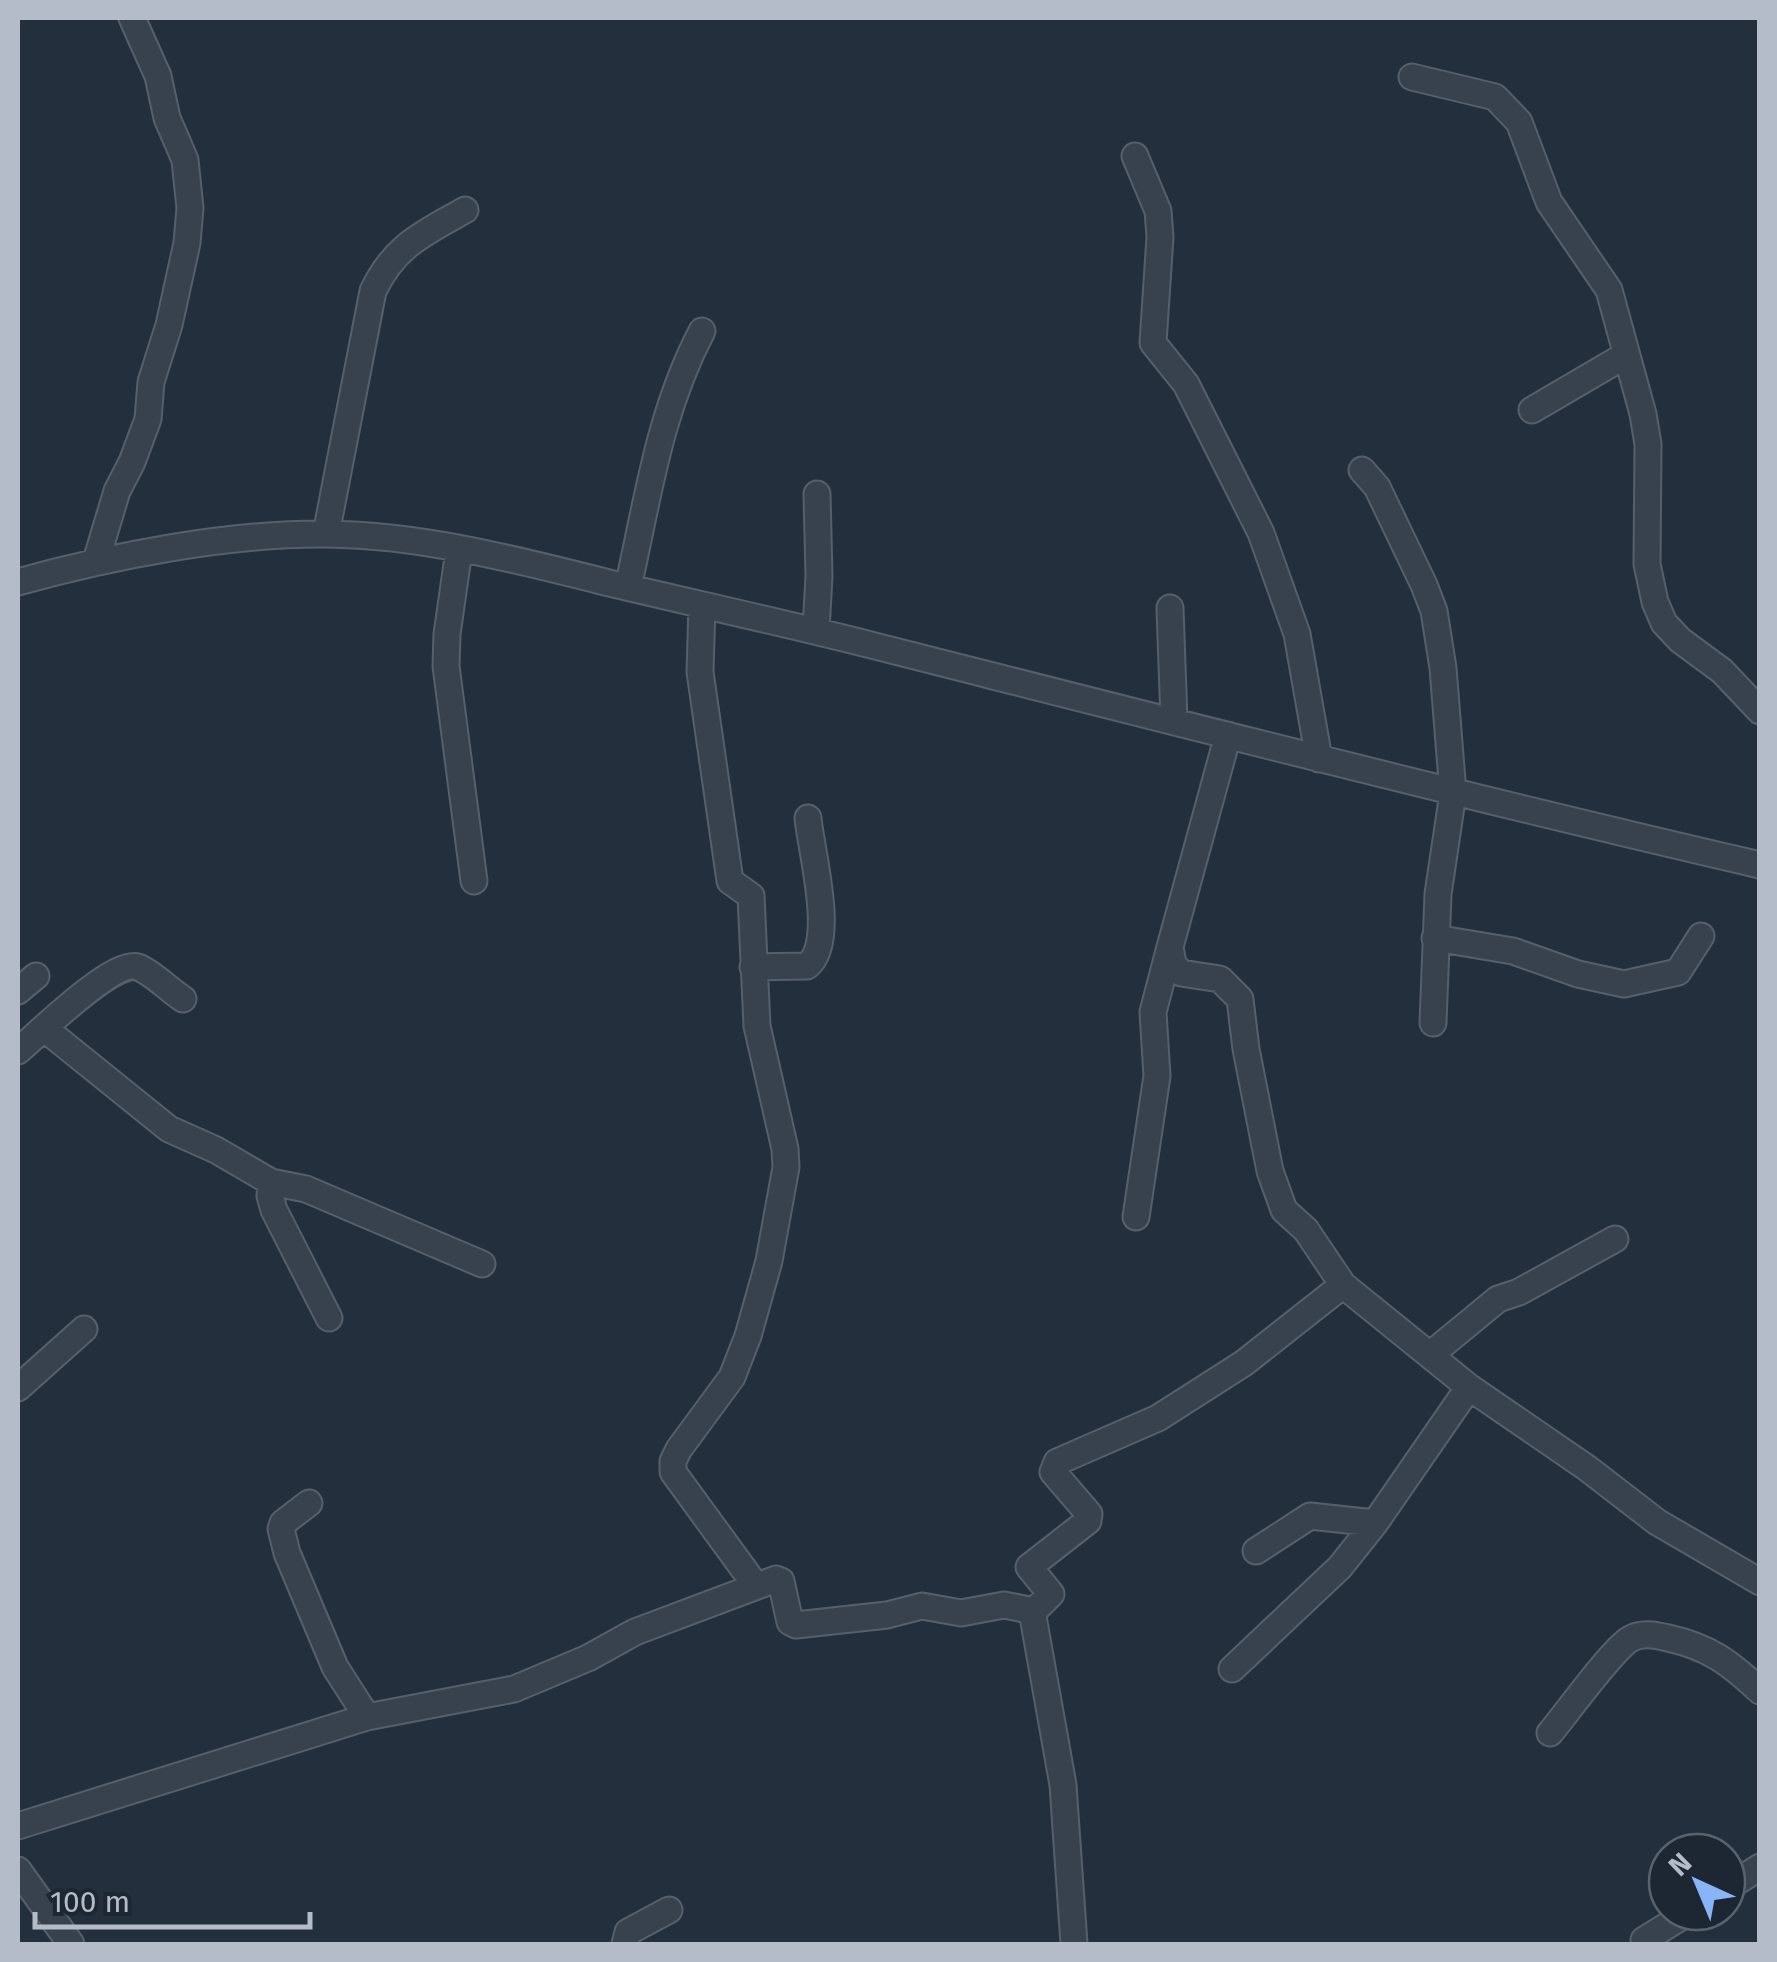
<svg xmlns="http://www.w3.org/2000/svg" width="1777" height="1962" viewBox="0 0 1777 1962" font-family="'Fira Sans',sans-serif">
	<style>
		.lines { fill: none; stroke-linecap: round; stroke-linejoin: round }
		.minor-casing { stroke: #565f6c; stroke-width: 29 }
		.minor { stroke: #38414e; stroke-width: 25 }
	</style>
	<rect width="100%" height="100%" fill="#242f3e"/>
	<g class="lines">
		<defs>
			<path id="minor" d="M 1412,77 L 1495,97 L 1519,122 L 1549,202 L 1609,290 L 1643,414 L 1648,444 L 1647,564 L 1655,602 L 1664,623 L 1680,640 L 1722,671 L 1760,711
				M 1135,156 L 1158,211 L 1160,237 L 1153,343 L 1186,384 L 1261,533 L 1297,634 L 1319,759
				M 1532,410 L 1626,355
				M 1362,470 L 1377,487 L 1424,585 L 1434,611 L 1443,668 L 1453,793 L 1438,894 L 1433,1023
				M 326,534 L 373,291 C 395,245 423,234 465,210
				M 459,550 L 447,634 L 446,666 L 474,881
				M 96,561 L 117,491 L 132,462 L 148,419 L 151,382 L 169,325 L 187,243 L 190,208 L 185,160 L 167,118 L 158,76 L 132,18
				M 18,582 C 111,556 229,533 327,534 C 422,535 518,560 609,583 C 697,604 784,623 871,645 C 1167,720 1462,796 1760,865
				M 628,587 C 648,498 659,413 702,331
				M 702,605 L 700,672 L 730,881 L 751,896 L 757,1026 L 785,1149 L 786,1167 L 769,1261 L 748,1336 L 732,1377 L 679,1449 L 673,1461 L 673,1472 L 756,1586
				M 1170,608 L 1174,721
				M 816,630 L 819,576 L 817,494
				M 1228,735 L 1170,947 L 1173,964 L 1181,973 L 1220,979 L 1240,999 L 1246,1049 L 1270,1171 L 1284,1210 L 1306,1230 L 1343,1285 L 1469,1387 L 1587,1468 L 1657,1522 L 1760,1582
				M 1435,938 L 1513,951 L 1578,974 L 1624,984 L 1678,972 L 1701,936
				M 753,967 L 807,966 C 837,943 811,852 808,818
				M 18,991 L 36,976
				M 45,1029 L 169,1129 L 216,1150 L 271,1182 L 306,1189 L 482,1264
				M 18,1051 C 38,1034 114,959 138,967 C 153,973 169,990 183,999
				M 271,1182 L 270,1196 L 274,1210 L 329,1318
				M 1136,1217 L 1157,1076 L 1153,1012 L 1170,947
				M 1430,1355 L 1498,1299 L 1519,1292 L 1615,1239
				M 18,1388 L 84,1329
				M 309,1503 L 283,1523 L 281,1529 L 287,1553 L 335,1667 L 367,1717
				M 1256,1551 L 1310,1516 L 1375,1523
				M 1032,1611 L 1063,1785 L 1074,1944
				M 1232,1669 L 1340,1567 L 1375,1523 L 1469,1387
				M 1550,1733 C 1567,1713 1611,1651 1630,1639 C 1642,1632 1655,1635 1668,1638 C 1709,1647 1729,1662 1760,1691
				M 18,1826 L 367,1717 L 514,1689 L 588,1658 L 635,1632 L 776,1579 L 781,1581 L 790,1622 L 796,1625 L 887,1615 L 922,1606 L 961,1613 L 1004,1605 L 1034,1611 L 1051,1594 L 1029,1567 L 1088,1521 L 1089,1514 L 1053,1472 L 1057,1462 L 1158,1418 L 1244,1363 L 1343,1285
				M 18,1870 L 71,1944
				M 1727,1888 L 1760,1867
				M 1644,1940 L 1689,1912
				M 625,1944 L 628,1932 L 669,1910"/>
		</defs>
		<use href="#minor" class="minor-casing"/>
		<use href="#minor" class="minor"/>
	</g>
	<rect width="1777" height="1962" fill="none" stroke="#b4bcc9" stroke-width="40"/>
	<g transform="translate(1697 1882) rotate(316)"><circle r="48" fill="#1d2633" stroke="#59626f" stroke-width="2.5"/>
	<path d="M0-8L18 38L0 25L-18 38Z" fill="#8ab4f8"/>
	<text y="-15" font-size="28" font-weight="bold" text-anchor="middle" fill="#b4bcc9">N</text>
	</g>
	<path d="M35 1912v15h275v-15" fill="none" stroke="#b4bcc9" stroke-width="5"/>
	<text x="50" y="1912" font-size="30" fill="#b4bcc9" stroke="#1d2633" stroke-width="8" paint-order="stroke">100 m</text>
</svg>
